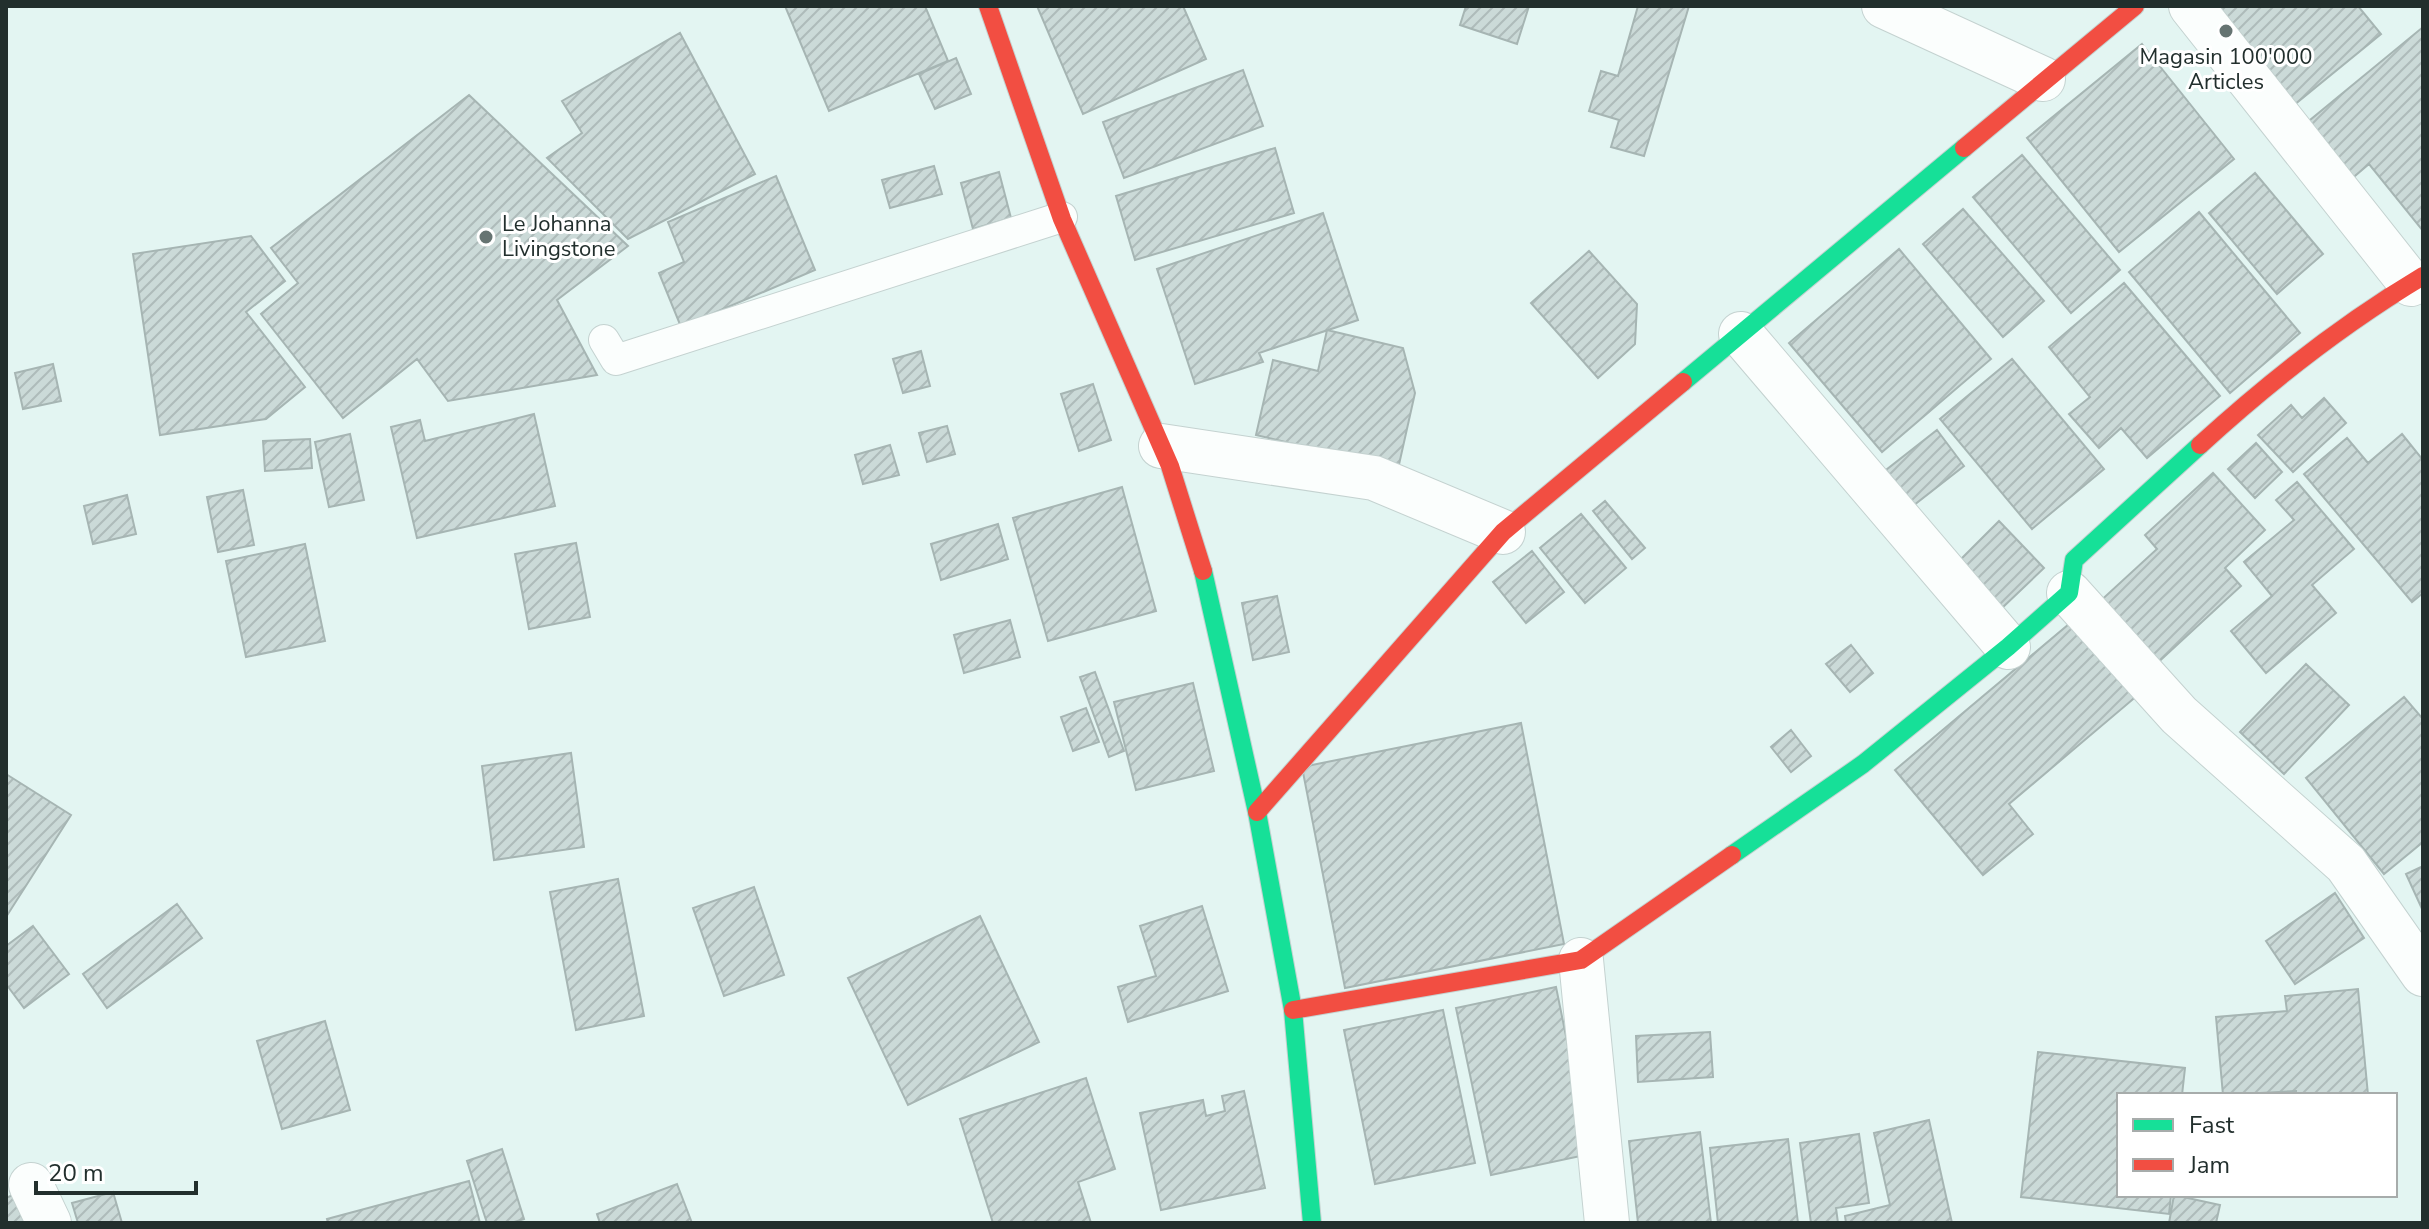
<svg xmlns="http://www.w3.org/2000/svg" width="2429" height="1229" viewBox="0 0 2429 1229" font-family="'Nunito Sans',sans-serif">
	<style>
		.building { fill: url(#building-hatch); stroke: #a6b5b3; stroke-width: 2 }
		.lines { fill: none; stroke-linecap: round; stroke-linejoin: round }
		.lane-casing { stroke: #c4d2d0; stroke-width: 32 }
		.street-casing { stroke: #c4d2d0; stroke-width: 46 }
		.fast-casing { stroke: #c4d2d0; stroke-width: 20 }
		.jam-casing { stroke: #c4d2d0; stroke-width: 20 }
		.lane { stroke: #fbfefd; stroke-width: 30 }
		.street { stroke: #fbfefd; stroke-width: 44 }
		.fast { stroke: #16e098; stroke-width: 18 }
		.jam { stroke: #f24e42; stroke-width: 18 }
		.poi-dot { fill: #667472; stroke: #fff; stroke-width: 3 }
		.labels { text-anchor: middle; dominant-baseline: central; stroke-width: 6; stroke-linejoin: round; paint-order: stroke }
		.poi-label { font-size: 22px; fill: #222f2d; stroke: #fff }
	</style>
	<defs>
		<pattern id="building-hatch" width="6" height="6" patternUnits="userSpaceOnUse" patternTransform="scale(2)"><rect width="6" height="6" fill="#cbdad8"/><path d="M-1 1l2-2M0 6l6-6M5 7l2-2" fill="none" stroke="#aebbba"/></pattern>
	</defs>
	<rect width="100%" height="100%" fill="#e3f5f2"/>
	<path class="building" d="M 785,6 L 925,6 L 948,61 L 829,111 Z
		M 1037,6 L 1183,6 L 1206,59 L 1083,114 Z
		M 1466,6 L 1529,6 L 1517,44 L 1460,25 Z
		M 1638,6 L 1689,6 L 1644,156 L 1611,147 L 1619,120 L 1589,111 L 1601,71 L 1618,76 Z
		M 2215,6 L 2358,6 L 2381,34 L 2294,105 Z
		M 2423,27 L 2423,231 L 2369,164 L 2349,181 L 2304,125 Z
		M 680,33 L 755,174 L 628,239 L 547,158 L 582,133 L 562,101 Z
		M 2142,44 L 2234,159 L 2119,252 L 2027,138 Z
		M 956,58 L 971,94 L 935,109 L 919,74 Z
		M 1243,70 L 1263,126 L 1124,178 L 1103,122 Z
		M 469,95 L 628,246 L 557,300 L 597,375 L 448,401 L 417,359 L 343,418 L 261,314 L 298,283 L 271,248 Z
		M 1275,148 L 1294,213 L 1135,260 L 1116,196 Z
		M 2022,155 L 2120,270 L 2071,313 L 1973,197 Z
		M 934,166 L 942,194 L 890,208 L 882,180 Z
		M 999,172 L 1011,218 L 973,229 L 961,183 Z
		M 2255,173 L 2323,254 L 2277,294 L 2209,213 Z
		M 776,176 L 815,270 L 681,327 L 659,273 L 684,262 L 668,222 Z
		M 1963,209 L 2044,301 L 2003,337 L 1923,244 Z
		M 2199,212 L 2300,333 L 2230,393 L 2129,272 Z
		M 1323,213 L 1358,320 L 1259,353 L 1263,362 L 1195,384 L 1157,269 Z
		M 251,236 L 285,281 L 246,312 L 305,387 L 266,419 L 160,435 L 133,254 Z
		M 1899,249 L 1991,359 L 1882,452 L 1789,343 Z
		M 1589,251 L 1637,304 L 1635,344 L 1598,378 L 1531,303 Z
		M 2124,283 L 2220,396 L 2147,458 L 2121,428 L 2099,448 L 2069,414 L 2090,397 L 2049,347 Z
		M 1327,330 L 1403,348 L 1415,393 L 1398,469 L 1256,435 L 1273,360 L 1318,371 Z
		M 921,351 L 930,386 L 903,393 L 893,359 Z
		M 2012,359 L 2104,469 L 2032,529 L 1940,419 Z
		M 53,364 L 61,401 L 23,409 L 15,373 Z
		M 1093,384 L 1111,440 L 1079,451 L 1061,394 Z
		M 2324,398 L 2346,423 L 2293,472 L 2258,435 L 2291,405 L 2302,418 Z
		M 534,414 L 555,506 L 417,538 L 391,427 L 420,420 L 425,441 Z
		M 947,426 L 955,454 L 927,462 L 919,433 Z
		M 1937,430 L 1964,466 L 1914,505 L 1886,470 Z
		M 350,434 L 364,500 L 329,507 L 315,442 Z
		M 2402,434 L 2423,460 L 2423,593 L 2412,602 L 2304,474 L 2347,438 L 2368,463 Z
		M 310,439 L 312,468 L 265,471 L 263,441 Z
		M 2256,443 L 2282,472 L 2255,498 L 2228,469 Z
		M 890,445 L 899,475 L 863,484 L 855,455 Z
		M 2213,473 L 2265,530 L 2225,568 L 2241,586 L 2153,667 L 2096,605 L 2157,549 L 2145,535 Z
		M 2297,482 L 2354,549 L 2312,585 L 2336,613 L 2266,673 L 2231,631 L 2272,596 L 2244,562 L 2294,520 L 2276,500 Z
		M 1122,487 L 1156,611 L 1048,641 L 1013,518 Z
		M 243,490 L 254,545 L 218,552 L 207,497 Z
		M 127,495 L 136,534 L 93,544 L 84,506 Z
		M 1605,501 L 1645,548 L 1632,559 L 1593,511 Z
		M 1581,514 L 1626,568 L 1585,603 L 1540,548 Z
		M 1999,521 L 2044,568 L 2002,608 L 1958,562 Z
		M 998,524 L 1008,559 L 941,580 L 931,544 Z
		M 576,543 L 590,617 L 529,629 L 515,554 Z
		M 305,544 L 325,641 L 246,657 L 226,561 Z
		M 1532,551 L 1564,592 L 1526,623 L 1493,582 Z
		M 1277,596 L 1289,652 L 1253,660 L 1242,603 Z
		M 2075,619 L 2138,695 L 2009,804 L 2033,834 L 1983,875 L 1895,770 Z
		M 1010,620 L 1020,657 L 964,673 L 954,635 Z
		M 1851,645 L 1873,673 L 1850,692 L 1826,664 Z
		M 2306,664 L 2349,705 L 2284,774 L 2240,732 Z
		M 1095,672 L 1124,751 L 1109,757 L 1080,677 Z
		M 1193,683 L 1214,771 L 1136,790 L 1114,702 Z
		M 2404,697 L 2423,719 L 2423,842 L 2384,874 L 2306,778 Z
		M 1086,708 L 1099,742 L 1073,751 L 1061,717 Z
		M 1521,723 L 1564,944 L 1345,988 L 1302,767 Z
		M 1791,730 L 1811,756 L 1791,772 L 1771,747 Z
		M 571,753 L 584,847 L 494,860 L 482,766 Z
		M 6,774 L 71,815 L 8,914 L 6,912 Z
		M 2423,866 L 2423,911 L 2406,874 Z
		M 618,879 L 644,1016 L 576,1030 L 550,892 Z
		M 754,887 L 784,975 L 724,996 L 693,908 Z
		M 2335,893 L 2364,938 L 2295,984 L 2266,941 Z
		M 177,904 L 202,938 L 107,1008 L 83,974 Z
		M 1202,906 L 1228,991 L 1128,1022 L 1118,987 L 1156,976 L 1140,926 Z
		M 980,916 L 1039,1042 L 908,1105 L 848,978 Z
		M 33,926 L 69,974 L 24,1008 L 6,984 L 6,946 Z
		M 1556,987 L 1590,1154 L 1491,1175 L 1456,1008 Z
		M 2358,989 L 2368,1095 L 2296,1095 L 2296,1091 L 2223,1095 L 2216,1017 L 2287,1011 L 2285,996 Z
		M 1443,1010 L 1475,1163 L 1375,1184 L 1344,1030 Z
		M 325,1021 L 350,1110 L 282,1129 L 257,1041 Z
		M 1710,1032 L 1713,1077 L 1638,1082 L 1636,1036 Z
		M 2038,1052 L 2185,1068 L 2182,1095 L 2119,1095 L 2119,1195 L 2171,1195 L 2169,1214 L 2021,1197 Z
		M 1086,1078 L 1115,1169 L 1078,1182 L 1091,1223 L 993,1223 L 960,1119 Z
		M 1244,1091 L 1265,1188 L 1161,1210 L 1140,1113 L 1203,1100 L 1206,1116 L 1225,1111 L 1222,1096 Z
		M 1929,1120 L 1952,1223 L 1846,1223 L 1845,1216 L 1890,1205 L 1874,1133 Z
		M 1700,1132 L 1711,1223 L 1638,1223 L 1629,1141 Z
		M 1859,1134 L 1869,1203 L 1836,1208 L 1838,1223 L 1811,1223 L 1800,1143 Z
		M 1788,1139 L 1798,1223 L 1718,1223 L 1710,1148 Z
		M 502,1149 L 524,1219 L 511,1223 L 487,1223 L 467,1161 Z
		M 469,1181 L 480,1223 L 328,1223 L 327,1219 Z
		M 677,1184 L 692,1223 L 600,1223 L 597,1214 Z
		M 113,1192 L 122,1223 L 78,1223 L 72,1203 Z
		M 15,1194 L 27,1223 L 6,1223 L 6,1198 Z
		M 2174,1195 L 2220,1205 L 2216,1223 L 2169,1223 Z"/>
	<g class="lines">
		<defs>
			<path id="lane" d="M 604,340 L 616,360 L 1062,217"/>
			<path id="street" d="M 1884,6 L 2043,79
				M 2191,6 L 2411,284
				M 1741,334 L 2008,647
				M 1161,446 L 1374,478 L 1503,532
				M 2069,593 L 2179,715 L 2346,864 L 2423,974
				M 1581,960 L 1607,1223
				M 31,1185 L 49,1223"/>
			<path id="fast" d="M 1683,382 L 1964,148
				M 1203,571 L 1257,812 L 1293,1010 L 1312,1223
				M 1732,855 L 1863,764 L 2008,647 L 2069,593 L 2074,560 L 2200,445"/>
			<path id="jam" d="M 988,6 L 1062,219 L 1170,466 L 1203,571
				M 1964,148 L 2135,6
				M 2200,445 C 2270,381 2341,325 2423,276
				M 1257,812 L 1503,532 L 1683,382
				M 1293,1010 L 1581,960 L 1732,855"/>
		</defs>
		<use href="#lane" class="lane-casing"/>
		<use href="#street" class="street-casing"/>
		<use href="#fast" class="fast-casing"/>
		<use href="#jam" class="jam-casing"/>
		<use href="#lane" class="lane"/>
		<use href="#street" class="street"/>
		<use href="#fast" class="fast"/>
		<use href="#jam" class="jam"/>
	</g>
	<g class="poi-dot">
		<circle cx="2226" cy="31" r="8"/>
		<circle cx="486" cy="237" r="8"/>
	</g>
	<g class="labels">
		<g class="poi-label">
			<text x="2226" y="57">Magasin 100'000<tspan x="2226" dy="25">Articles</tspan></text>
			<text x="502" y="224" text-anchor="start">Le Johanna<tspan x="502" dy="25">Livingstone</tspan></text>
		</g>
	</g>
	<rect width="2429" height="1229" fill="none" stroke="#222f2d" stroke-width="16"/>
	<rect x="2117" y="1093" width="280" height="104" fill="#ffffff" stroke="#a7acab" stroke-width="2"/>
	<rect x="2133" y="1119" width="40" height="12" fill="#16e098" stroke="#a7acab" stroke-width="2"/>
	<text x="2189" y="1133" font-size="24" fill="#222f2d">Fast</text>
	<rect x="2133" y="1159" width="40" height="12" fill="#f24e42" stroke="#a7acab" stroke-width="2"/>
	<text x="2189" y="1173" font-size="24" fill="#222f2d">Jam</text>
	<path d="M36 1181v12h160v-12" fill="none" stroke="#222f2d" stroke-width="4"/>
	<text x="48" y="1181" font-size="24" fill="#222f2d" stroke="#ffffff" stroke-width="6" paint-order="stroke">20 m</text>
</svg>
